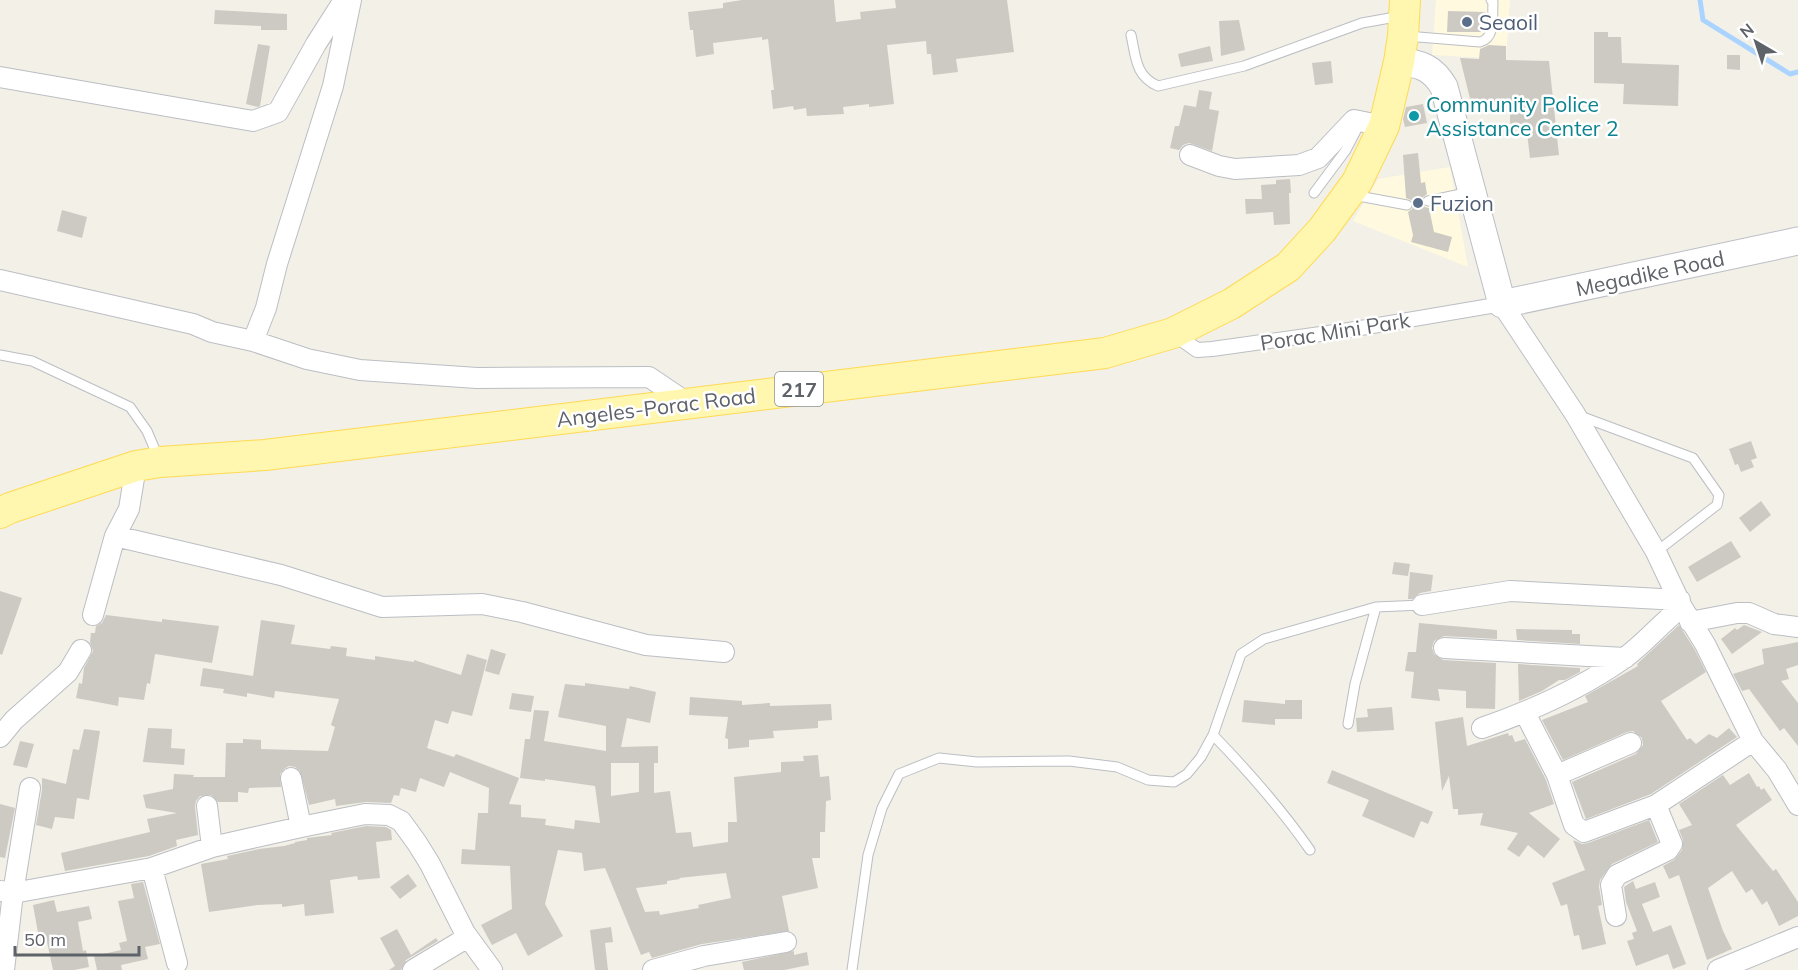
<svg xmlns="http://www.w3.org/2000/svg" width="1798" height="970" viewBox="0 0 1798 970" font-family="Mulish,sans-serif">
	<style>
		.commercial { fill: #fffadf }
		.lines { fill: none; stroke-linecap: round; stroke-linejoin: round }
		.stream { stroke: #aad4ff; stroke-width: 5 }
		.building { fill: #cdcac4; fill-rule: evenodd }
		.service-casing { stroke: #bbbec3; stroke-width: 11 }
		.pedestrian-casing { stroke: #bbbec3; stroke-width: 16 }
		.minor-casing { stroke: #bbbec3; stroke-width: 22 }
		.secondary-casing { stroke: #bcbfc6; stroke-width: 29 }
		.primary-casing { stroke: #ffda53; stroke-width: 32 }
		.service { stroke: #fff; stroke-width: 9 }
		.pedestrian { stroke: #fff; stroke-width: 14 }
		.minor { stroke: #fff; stroke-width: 20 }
		.secondary { stroke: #fff; stroke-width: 27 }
		.primary { stroke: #fff7af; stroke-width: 30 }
		.service-dot { fill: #5c6f8a; stroke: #fff; stroke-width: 2 }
		.culture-dot { fill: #0f9aa8; stroke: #fff; stroke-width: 2 }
		.labels { text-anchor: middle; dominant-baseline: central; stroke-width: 5; stroke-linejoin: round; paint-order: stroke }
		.shield { fill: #fff; stroke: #8e9196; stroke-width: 1.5 }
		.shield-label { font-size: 20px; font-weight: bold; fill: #5e6269 }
		.service-label { font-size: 21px; fill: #4e5e75; stroke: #fff; text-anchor: start }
		.culture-label { font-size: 21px; fill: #0d838f; stroke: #fff; text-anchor: start }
		.street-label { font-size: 21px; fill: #5e6269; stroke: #fff }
	</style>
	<rect width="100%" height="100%" fill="#f2f0e7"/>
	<path class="commercial" d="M 1436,0 L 1510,0 L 1506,59 L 1432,55 Z
		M 1450,167 L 1468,267 L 1353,221 L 1378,179 Z"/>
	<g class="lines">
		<path class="stream" d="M 1700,0 L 1703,20 L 1790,74 L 1798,72"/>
	</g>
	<path class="building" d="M 742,0 L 834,0 L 836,22 L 861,19 L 860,12 L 896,8 L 895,0 L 1007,0 L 1014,52 L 956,59 L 958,72 L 933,75 L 931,54 L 927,54 L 926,41 L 887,45 L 894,104 L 869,107 L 869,104 L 843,107 L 844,114 L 807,116 L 806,108 L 794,110 L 793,106 L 773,109 L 771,90 L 774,90 L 768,39 L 762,40 L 762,37 L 713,43 L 714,54 L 696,57 L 693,30 L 690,30 L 688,12 L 723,8 L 723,3 Z
		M 215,10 L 287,14 L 287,30 L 261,30 L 261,26 L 214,24 Z
		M 1448,11 L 1486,12 L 1483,32 L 1447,32 Z
		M 1239,20 L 1245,50 L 1221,56 L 1219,21 Z
		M 1594,32 L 1608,32 L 1608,37 L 1621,37 L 1622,63 L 1679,65 L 1678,106 L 1623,104 L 1624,84 L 1594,83 Z
		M 258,44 L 270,46 L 260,106 L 258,107 L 246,104 Z
		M 1489,45 L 1506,46 L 1506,60 L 1549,61 L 1559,155 L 1530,158 L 1527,133 L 1510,123 L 1510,98 L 1472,107 L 1460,58 L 1479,59 L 1480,49 Z
		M 1210,46 L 1213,61 L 1181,67 L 1178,54 Z
		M 1727,55 L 1740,55 L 1740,70 L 1727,69 Z
		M 1331,61 L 1333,83 L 1315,85 L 1312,63 Z
		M 1199,90 L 1212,92 L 1209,109 L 1219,111 L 1212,151 L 1189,143 L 1183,145 L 1179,150 L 1170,148 L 1175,126 L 1179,126 L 1184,105 L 1196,107 Z
		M 1423,104 L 1427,123 L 1405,127 L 1403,119 L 1406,107 Z
		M 1418,153 L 1421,183 L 1425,182 L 1427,194 L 1422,198 L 1422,203 L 1425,207 L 1429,208 L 1434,232 L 1452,237 L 1448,252 L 1411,242 L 1413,235 L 1408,212 L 1412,209 L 1413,203 L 1411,200 L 1406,198 L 1403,155 Z
		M 1290,179 L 1291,193 L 1289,193 L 1290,224 L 1274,225 L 1273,212 L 1246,214 L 1245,199 L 1262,199 L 1261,185 L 1276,184 L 1276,180 Z
		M 62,210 L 87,217 L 82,238 L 57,231 Z
		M 1751,441 L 1757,458 L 1751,460 L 1754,467 L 1741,472 L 1738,464 L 1735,465 L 1729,449 Z
		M 1761,501 L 1771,515 L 1750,532 L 1739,518 Z
		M 1731,541 L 1741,557 L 1697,582 L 1688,567 Z
		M 1394,562 L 1410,564 L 1408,576 L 1392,574 Z
		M 1410,572 L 1433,575 L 1431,591 L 1420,593 L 1412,599 L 1408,599 Z
		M 0,591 L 22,598 L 2,655 L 0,654 Z
		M 106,615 L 162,622 L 162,619 L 219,626 L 212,663 L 155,654 L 150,684 L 147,683 L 144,700 L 119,697 L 118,706 L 76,698 L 79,683 L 82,684 L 84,668 L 93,651 L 90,642 L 91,633 L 95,633 L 96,626 L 102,623 Z
		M 261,620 L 295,625 L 291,644 L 330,649 L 331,646 L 347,648 L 346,656 L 375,660 L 375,656 L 414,662 L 414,660 L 461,675 L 467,654 L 487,660 L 472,716 L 452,711 L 448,724 L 435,720 L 427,748 L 454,757 L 456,754 L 519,778 L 509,804 L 521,805 L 521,817 L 546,819 L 545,825 L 574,829 L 575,820 L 600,823 L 595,786 L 545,779 L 545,781 L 520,778 L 525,739 L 530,739 L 534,710 L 549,711 L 544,741 L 606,751 L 606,726 L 558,717 L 565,684 L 585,686 L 585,683 L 629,689 L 630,686 L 656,692 L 650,723 L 627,718 L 621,747 L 658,746 L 658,763 L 654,763 L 654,793 L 670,791 L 676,833 L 691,832 L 693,847 L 728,842 L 728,822 L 737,822 L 734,777 L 781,772 L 781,762 L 804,761 L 803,756 L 818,755 L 820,777 L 829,776 L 831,800 L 826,801 L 825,832 L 820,832 L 820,858 L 812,858 L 818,888 L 782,896 L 789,931 L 702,944 L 652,958 L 649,952 L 641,955 L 605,868 L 584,871 L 582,853 L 558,850 L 545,904 L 563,936 L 528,956 L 516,933 L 492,945 L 481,925 L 512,909 L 510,866 L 461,864 L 462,849 L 475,850 L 478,813 L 488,813 L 489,788 L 450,772 L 444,787 L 420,778 L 416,792 L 401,788 L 399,796 L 394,795 L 391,803 L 366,802 L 336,806 L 335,799 L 309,805 L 300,771 L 295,767 L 289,766 L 284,769 L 280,774 L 281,787 L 249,788 L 248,793 L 238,792 L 238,802 L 218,802 L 211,795 L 200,796 L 196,801 L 195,807 L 198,835 L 176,840 L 177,846 L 149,856 L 65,871 L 61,853 L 150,832 L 147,819 L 177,813 L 146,808 L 143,795 L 173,789 L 174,774 L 194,775 L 193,777 L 225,777 L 226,743 L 243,743 L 243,739 L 261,740 L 261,749 L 328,751 L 335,727 L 331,725 L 339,699 L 275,691 L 274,698 L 247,693 L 247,697 L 223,693 L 224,689 L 200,686 L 203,668 L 253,676 ZM 611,763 L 639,763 L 639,792 L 611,796 ZM 726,873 L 731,898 L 698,905 L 699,908 L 660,915 L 659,911 L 645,912 L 636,888 L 667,884 L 667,881 L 680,879 L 679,878 Z
		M 1419,623 L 1497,630 L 1497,639 L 1444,636 L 1434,641 L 1432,648 L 1434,654 L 1443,660 L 1496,663 L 1495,709 L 1466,708 L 1466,691 L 1438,689 L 1440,701 L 1411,698 L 1414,672 L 1405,671 L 1408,652 L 1416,652 Z
		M 1679,625 L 1695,650 L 1706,672 L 1661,701 L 1687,740 L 1690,738 L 1696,744 L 1709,734 L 1717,738 L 1729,728 L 1737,737 L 1651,794 L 1586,819 L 1572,782 L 1636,754 L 1643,745 L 1642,738 L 1633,731 L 1627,732 L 1563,760 L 1542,720 L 1588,702 L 1585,696 L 1638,666 L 1637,664 Z
		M 1744,625 L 1762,632 L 1732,654 L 1721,639 L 1735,628 L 1737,630 Z
		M 1516,629 L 1572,630 L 1572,634 L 1580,634 L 1580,644 L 1517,640 Z
		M 1798,642 L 1798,665 L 1786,669 L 1789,679 L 1781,681 L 1798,703 L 1798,746 L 1784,728 L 1780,731 L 1749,689 L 1742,691 L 1733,674 L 1764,664 L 1762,649 Z
		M 491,649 L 506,654 L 499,675 L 485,671 Z
		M 1518,664 L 1580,668 L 1580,672 L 1565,680 L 1559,680 L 1542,691 L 1519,701 Z
		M 512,693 L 534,696 L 531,712 L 509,709 Z
		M 690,697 L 742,701 L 742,705 L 770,703 L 770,706 L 831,704 L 832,720 L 818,721 L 818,728 L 773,731 L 774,738 L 749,740 L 749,747 L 728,749 L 728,739 L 725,738 L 728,717 L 689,715 Z
		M 1244,700 L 1285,704 L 1285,700 L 1302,700 L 1302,719 L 1275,719 L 1275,725 L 1242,722 Z
		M 1392,707 L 1394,730 L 1357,732 L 1356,718 L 1368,717 L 1367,709 Z
		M 1463,717 L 1467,746 L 1508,733 L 1509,736 L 1512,735 L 1515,742 L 1525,739 L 1546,780 L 1554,804 L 1529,813 L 1560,839 L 1544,858 L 1528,845 L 1519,857 L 1507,849 L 1518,833 L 1480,825 L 1483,813 L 1458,815 L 1458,809 L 1453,809 L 1449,776 L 1442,791 L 1435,722 Z
		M 148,728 L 172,729 L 171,748 L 185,749 L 184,765 L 143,762 Z
		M 84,729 L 100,731 L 89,800 L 77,798 L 74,819 L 55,817 L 52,829 L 36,825 L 42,790 L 42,778 L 66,784 L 73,749 L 79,750 Z
		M 20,741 L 34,744 L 27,768 L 13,765 Z
		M 1332,770 L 1433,812 L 1428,824 L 1421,821 L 1414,838 L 1362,816 L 1369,800 L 1327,783 Z
		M 1749,773 L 1757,787 L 1759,786 L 1761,790 L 1764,788 L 1772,800 L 1736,825 L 1773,871 L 1776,869 L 1798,902 L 1798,916 L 1779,926 L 1767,901 L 1762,905 L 1752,889 L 1746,893 L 1732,871 L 1708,888 L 1723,931 L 1732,949 L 1707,960 L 1679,875 L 1669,879 L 1663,866 L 1674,860 L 1682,850 L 1683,840 L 1679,830 L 1692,825 L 1679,804 L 1723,775 L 1730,785 Z
		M 0,804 L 15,808 L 5,858 L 0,857 Z
		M 1649,820 L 1658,842 L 1612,864 L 1600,880 L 1599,887 L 1602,905 L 1598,906 L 1606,944 L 1582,950 L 1579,935 L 1574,936 L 1567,904 L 1561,906 L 1552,883 L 1585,870 L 1573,840 L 1582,844 L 1588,843 Z
		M 366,826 L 386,827 L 391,830 L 392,840 L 376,842 L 380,878 L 358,880 L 357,876 L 330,880 L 334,913 L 305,916 L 304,904 L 282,907 L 282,904 L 257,905 L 209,912 L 201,864 L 228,859 L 227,856 L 259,849 L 284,846 L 295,843 L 295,842 L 307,840 L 307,838 L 332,835 L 331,833 Z
		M 408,874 L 417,886 L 400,899 L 390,887 Z
		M 1633,881 L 1636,889 L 1655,882 L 1660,897 L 1642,904 L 1653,932 L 1671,925 L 1686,964 L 1673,969 L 1668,954 L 1636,966 L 1627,941 L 1634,939 L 1632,933 L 1637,931 L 1626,902 L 1624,887 Z
		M 143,882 L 160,944 L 145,947 L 148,959 L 121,965 L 122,970 L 97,970 L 94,956 L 121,950 L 119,943 L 127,941 L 118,901 L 134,898 L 131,884 Z
		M 54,900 L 57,912 L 89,906 L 92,919 L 78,922 L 83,951 L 86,950 L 89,967 L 74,970 L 53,970 L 46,937 L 39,938 L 33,905 Z
		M 611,927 L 613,942 L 605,943 L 608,970 L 595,970 L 590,930 Z
		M 397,929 L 411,955 L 436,938 L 438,941 L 406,960 L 401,970 L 389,970 L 395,966 L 380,938 Z
		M 794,951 L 794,955 L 807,952 L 809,965 L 784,970 L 744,970 L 742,962 Z"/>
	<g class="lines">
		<defs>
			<path id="service" d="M 1131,35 C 1136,57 1135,76 1158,86 L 1244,66 L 1362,23 L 1401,16
				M 1406,36 L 1480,42 C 1496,38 1492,16 1493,2 L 1491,0
				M 1314,193 L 1346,150 L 1360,123
				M 1353,195 L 1407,205
				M 1428,201 L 1470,192
				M 0,355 L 32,361 L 130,407 L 147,431 L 158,457
				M 1580,416 L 1693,458 L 1719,495 L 1717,505 L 1656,552
				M 1348,724 L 1355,684 L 1376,607
				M 1213,735 C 1249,772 1280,807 1310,850
				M 852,970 L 868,855 L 882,808 L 899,774 L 939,758 L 977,762 L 1069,761 L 1117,767 L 1148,780 L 1174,782 L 1187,774 L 1201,757 L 1213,735 L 1241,654 L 1264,639 L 1376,607 L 1422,605"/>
			<path id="pedestrian" d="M 1173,333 L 1197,350 L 1212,349 L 1349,330 L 1502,304"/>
			<path id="minor" d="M 0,77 L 253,121 L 278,112 L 316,44 L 344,0
				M 1190,155 L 1219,166 L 1235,169 L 1299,165 L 1318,158 L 1354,120 L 1384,126
				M 0,280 L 193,324 L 212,332 L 253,341 L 307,359 L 360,370 L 477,378 L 649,377 L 686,402
				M 1502,304 L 1575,414 L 1656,552 L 1682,607 L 1705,644 L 1753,741 L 1777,770 L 1798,805
				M 253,341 L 266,308 L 277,264 L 333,86 L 351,0
				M 115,536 L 281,575 L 382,607 L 482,604 L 522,612 L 646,645 L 724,652
				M 1422,605 L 1510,591 L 1680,600
				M 93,615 L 115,536 L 129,509 L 136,466
				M 1690,622 L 1737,613 L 1749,613 L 1774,624 L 1798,627
				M 1444,648 L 1625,658
				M 1525,713 L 1557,775 L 1574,825 L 1584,832 L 1656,805 L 1753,741
				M 1482,728 C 1531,711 1580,689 1623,659 C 1643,645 1661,623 1682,607
				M 0,737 L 14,720 L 68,672 L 81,650
				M 1557,775 L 1631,743
				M 291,778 L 301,827
				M 207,806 L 212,847
				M 152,868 L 177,963
				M 0,891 L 13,893 L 152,868 L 212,847 L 301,827 L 365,814 L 389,815 L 401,821 L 417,843 L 430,864 L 465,933 L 492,970
				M 1616,916 L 1611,885 L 1617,875 L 1668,850 L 1672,844 L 1656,805
				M 4,970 L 13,893 L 30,788
				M 413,970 L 468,937
				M 653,970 L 704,956 L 786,942
				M 1718,970 L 1798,937"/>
			<path id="secondary" d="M 1399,62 C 1420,63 1433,68 1444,87 L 1502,304 L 1798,241"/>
			<path id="primary" d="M 0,513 L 10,508 L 136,466 L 160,462 L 265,455 L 1105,353 L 1173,333 L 1231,304 L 1288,267 L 1322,230 L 1357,182 L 1384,126 L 1399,62 L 1403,36 L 1405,0"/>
		</defs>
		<use href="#service" class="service-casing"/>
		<use href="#pedestrian" class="pedestrian-casing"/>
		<use href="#minor" class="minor-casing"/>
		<use href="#secondary" class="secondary-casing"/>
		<use href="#primary" class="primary-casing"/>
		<use href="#service" class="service"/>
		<use href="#pedestrian" class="pedestrian"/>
		<use href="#minor" class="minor"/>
		<use href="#secondary" class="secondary"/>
		<use href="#primary" class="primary"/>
	</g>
	<g class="service-dot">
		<circle cx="1467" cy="22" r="6"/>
		<circle cx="1418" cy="203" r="6"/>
	</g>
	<circle class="culture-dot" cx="1414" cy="116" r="6"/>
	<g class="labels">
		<rect class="shield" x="775" y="372" width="48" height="34" rx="4.5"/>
		<g class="shield-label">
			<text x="799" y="389">217</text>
		</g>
		<g class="service-label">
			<text x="1479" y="22">Seaoil</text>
			<text x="1430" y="203">Fuzion</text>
		</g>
		<g class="culture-label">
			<text x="1426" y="104">Community Police<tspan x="1426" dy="24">Assistance Center 2</tspan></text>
		</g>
		<g class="street-label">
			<text transform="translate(1650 273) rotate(-12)">Megadike Road</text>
			<text transform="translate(1335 331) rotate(-9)">Porac Mini Park</text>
			<text transform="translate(656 407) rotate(-7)">Angeles-Porac Road</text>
		</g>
	</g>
	<g transform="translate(1756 42) rotate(321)" stroke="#ffffff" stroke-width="4.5" paint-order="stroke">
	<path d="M0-4.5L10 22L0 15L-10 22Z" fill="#5e6269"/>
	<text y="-9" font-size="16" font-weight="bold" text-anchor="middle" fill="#5e6269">N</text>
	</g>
	<path d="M15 946v9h124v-9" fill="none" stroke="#5e6269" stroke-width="3"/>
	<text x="24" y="946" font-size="18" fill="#5e6269" stroke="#ffffff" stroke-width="4.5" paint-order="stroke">50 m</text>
</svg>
